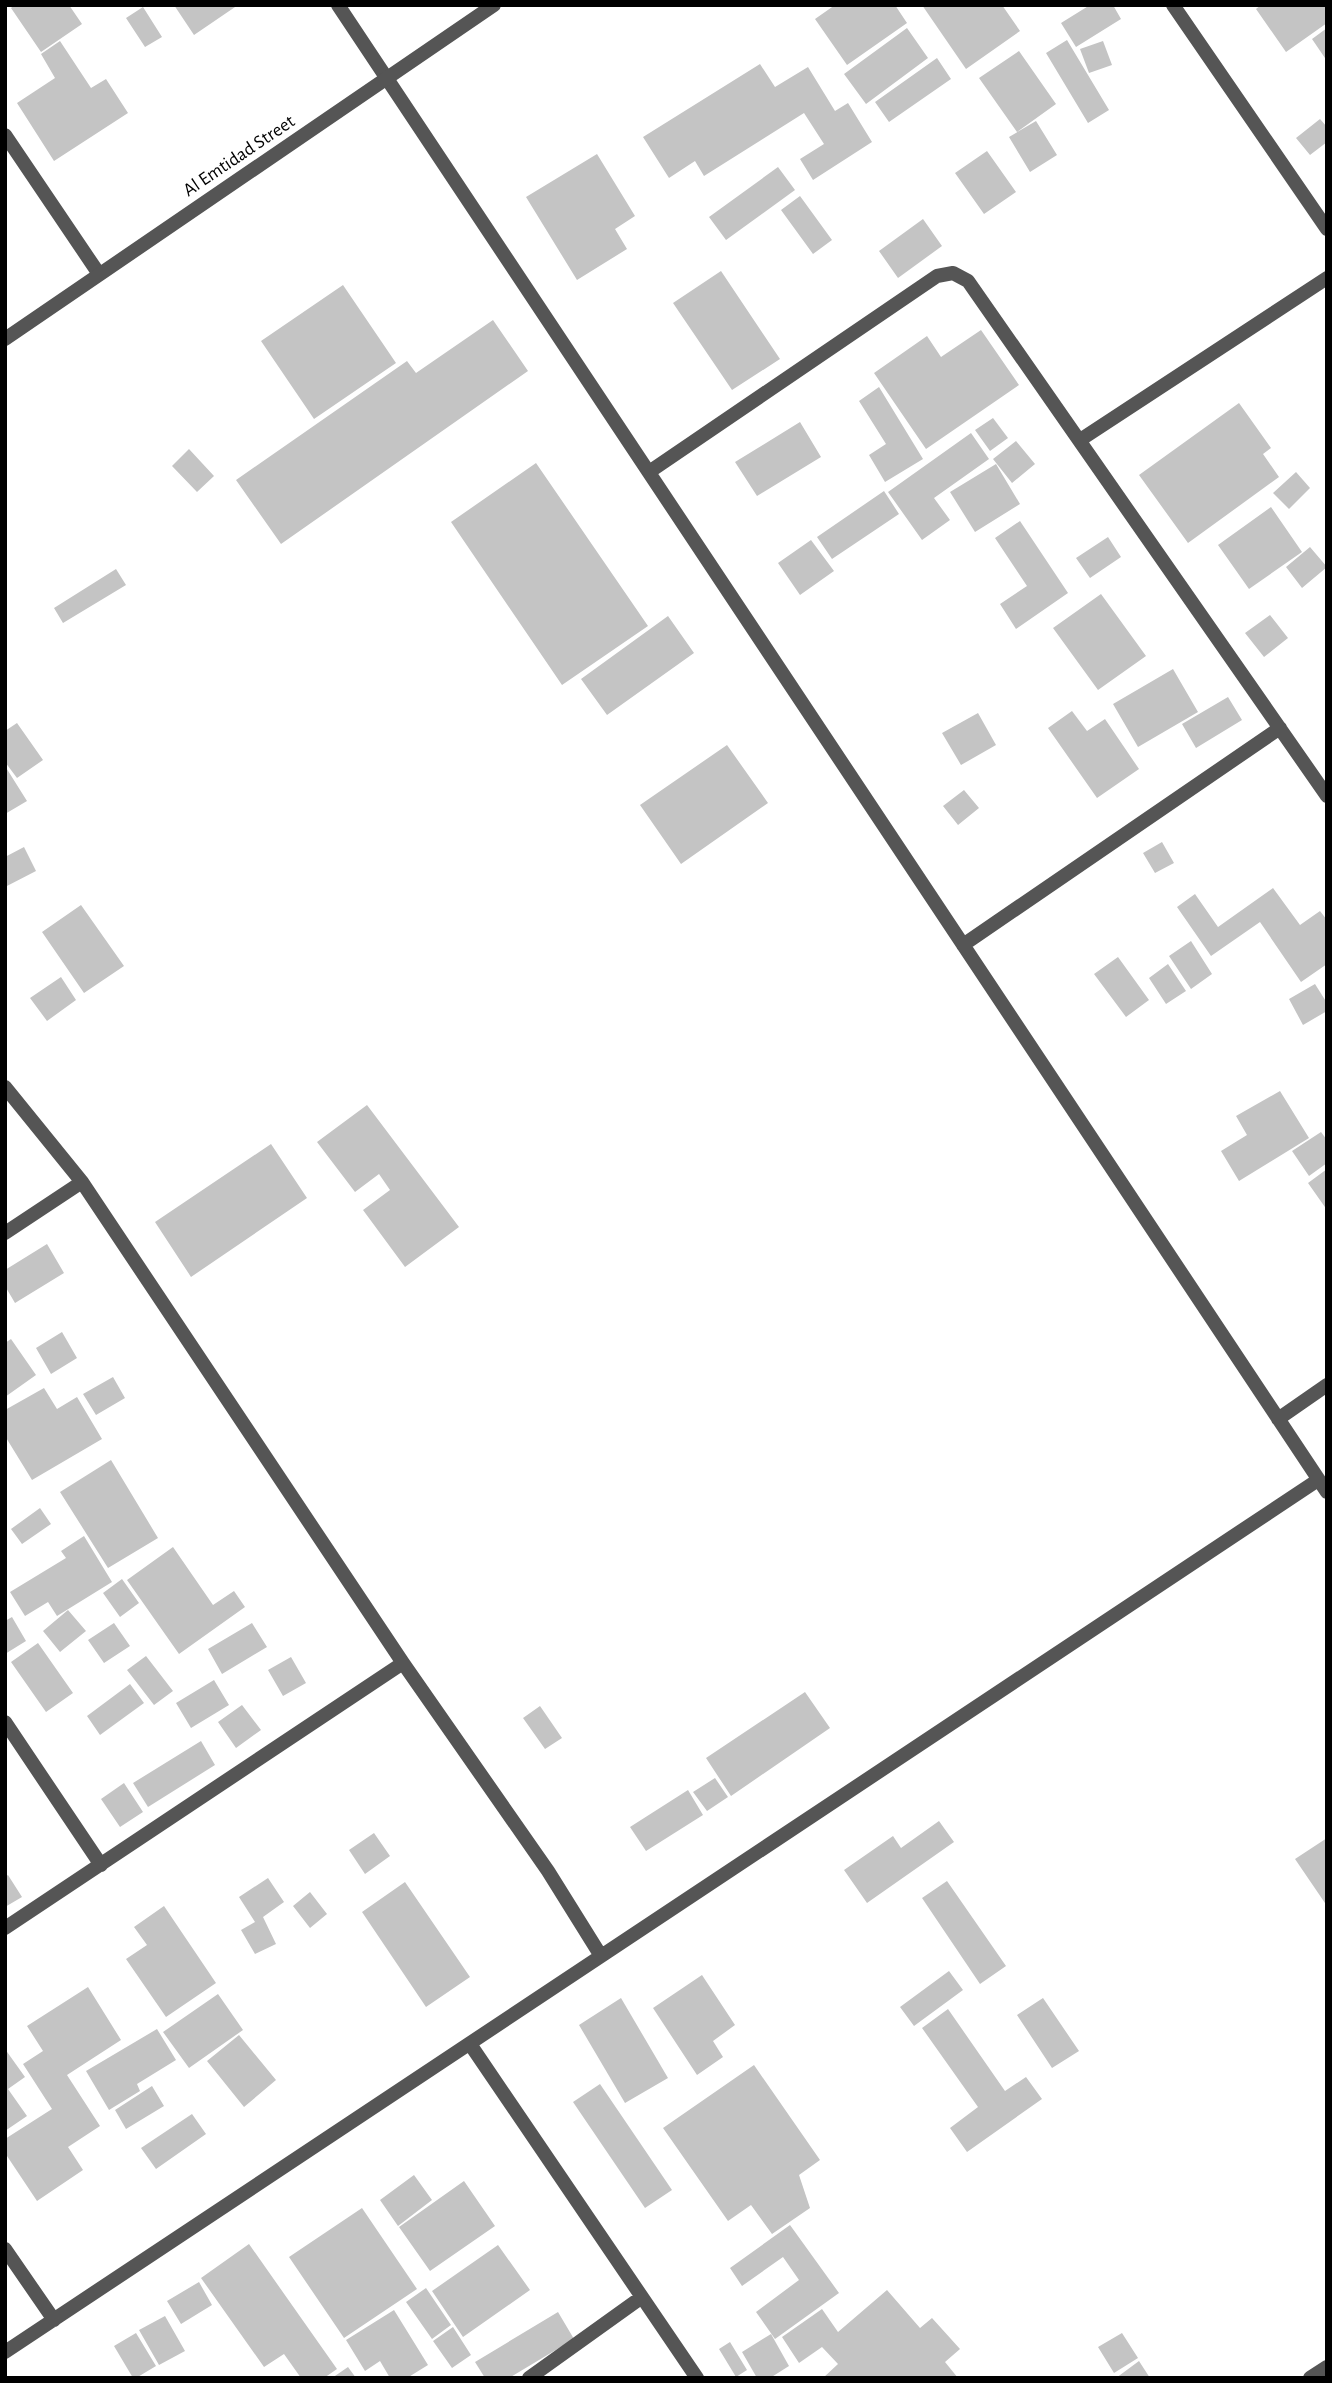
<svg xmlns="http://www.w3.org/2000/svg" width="1332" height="2383" viewBox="0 0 1332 2383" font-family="'Alegreya Sans',sans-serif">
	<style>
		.building { fill: #c4c4c4 }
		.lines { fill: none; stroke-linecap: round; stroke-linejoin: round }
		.minor { stroke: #555; stroke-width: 14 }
		.tertiary { stroke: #555; stroke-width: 14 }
		.labels { text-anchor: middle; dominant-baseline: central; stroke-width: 5; stroke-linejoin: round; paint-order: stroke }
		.street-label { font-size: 19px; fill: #000; stroke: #fff }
	</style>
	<rect width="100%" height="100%" fill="#fff"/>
	<path class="building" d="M 14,5 L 69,5 L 82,24 L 41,52 L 11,8 Z
		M 174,5 L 238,5 L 194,35 Z
		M 835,5 L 895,5 L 907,23 L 847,65 L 815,19 Z
		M 922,5 L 1002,5 L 1020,31 L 966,69 Z
		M 1090,5 L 1113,5 L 1121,19 L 1076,47 L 1061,23 Z
		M 1261,5 L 1327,5 L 1327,23 L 1286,52 L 1256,9 Z
		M 143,7 L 162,37 L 145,47 L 126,18 Z
		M 907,28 L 928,58 L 866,104 L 844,74 Z
		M 1327,28 L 1327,61 L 1312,39 Z
		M 1067,40 L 1109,110 L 1088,123 L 1046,53 Z
		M 60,41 L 91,88 L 106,79 L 128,113 L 54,161 L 17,103 L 55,78 L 41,54 Z
		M 1103,41 L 1112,65 L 1089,73 L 1080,49 Z
		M 1019,51 L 1056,104 L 1017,132 L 979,78 Z
		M 937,58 L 951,79 L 889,122 L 875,102 Z
		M 760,64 L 775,87 L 808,67 L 835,111 L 848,103 L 872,142 L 813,180 L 800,159 L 824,144 L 804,113 L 704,176 L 695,161 L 669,178 L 643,137 Z
		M 1320,119 L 1327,127 L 1327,142 L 1310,155 L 1296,138 Z
		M 1036,121 L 1057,155 L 1030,172 L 1009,137 Z
		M 987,151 L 1016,192 L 984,214 L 955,173 Z
		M 597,154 L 635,216 L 615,229 L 627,249 L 577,280 L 526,197 Z
		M 778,167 L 795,190 L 726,240 L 709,217 Z
		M 800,196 L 832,240 L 813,254 L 781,210 Z
		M 923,219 L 942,246 L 898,278 L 879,251 Z
		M 721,271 L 780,359 L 732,390 L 673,303 Z
		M 343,285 L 396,363 L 314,419 L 261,341 Z
		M 493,320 L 528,371 L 281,544 L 236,480 L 407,361 L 416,373 Z
		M 981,330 L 1019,385 L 926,449 L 874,373 L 927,336 L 941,357 Z
		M 879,387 L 923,459 L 885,482 L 869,455 L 886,444 L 859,401 Z
		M 1239,403 L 1271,448 L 1263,454 L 1279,477 L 1188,543 L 1139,475 Z
		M 993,418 L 1008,438 L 990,451 L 975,430 Z
		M 800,422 L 821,457 L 757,496 L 735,462 Z
		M 971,433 L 989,459 L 934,498 L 950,520 L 922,540 L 888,492 Z
		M 1016,441 L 1035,464 L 1012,483 L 993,459 Z
		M 189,449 L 214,476 L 197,492 L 172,466 Z
		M 536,463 L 648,626 L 562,685 L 451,522 Z
		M 996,464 L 1020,504 L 975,532 L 950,492 Z
		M 1296,472 L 1310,488 L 1289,509 L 1273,493 Z
		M 884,491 L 899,514 L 832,559 L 817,537 Z
		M 1271,507 L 1302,552 L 1249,589 L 1218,545 Z
		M 1020,521 L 1068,593 L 1016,629 L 1000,604 L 1027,586 L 995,538 Z
		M 1108,537 L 1121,557 L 1090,578 L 1076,558 Z
		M 811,540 L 834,571 L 800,595 L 778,563 Z
		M 1310,547 L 1327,567 L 1302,588 L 1286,567 Z
		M 116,569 L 126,585 L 63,623 L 54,608 Z
		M 1101,594 L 1146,656 L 1098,690 L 1053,628 Z
		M 1270,615 L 1288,638 L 1264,657 L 1245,633 Z
		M 668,616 L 694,653 L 607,715 L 581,679 Z
		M 1173,669 L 1198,712 L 1138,747 L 1113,704 Z
		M 1228,697 L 1242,720 L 1196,748 L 1182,724 Z
		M 1072,711 L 1087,731 L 1105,719 L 1139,769 L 1097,798 L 1048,728 Z
		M 978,713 L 996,745 L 961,765 L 942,733 Z
		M 17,723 L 43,760 L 17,778 L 5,762 L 5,731 Z
		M 727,745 L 768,803 L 681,864 L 640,805 Z
		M 5,766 L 27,801 L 5,814 Z
		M 964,790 L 979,808 L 958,825 L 943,806 Z
		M 1162,842 L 1174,863 L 1155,873 L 1143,853 Z
		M 24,847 L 36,871 L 5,887 L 5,857 Z
		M 1273,888 L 1300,925 L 1320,911 L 1327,920 L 1327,964 L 1301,982 L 1260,922 L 1211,956 L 1177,907 L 1195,894 L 1218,927 Z
		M 81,905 L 124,966 L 84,993 L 42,932 Z
		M 1191,941 L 1212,974 L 1191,989 L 1169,956 Z
		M 1118,957 L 1149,1000 L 1126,1017 L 1094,974 Z
		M 1168,964 L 1186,991 L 1166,1004 L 1149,978 Z
		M 61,977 L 76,1000 L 47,1021 L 30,998 Z
		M 1315,984 L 1327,1003 L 1327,1011 L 1303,1025 L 1289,999 Z
		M 1280,1091 L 1309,1138 L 1239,1181 L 1221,1151 L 1247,1135 L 1236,1116 Z
		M 367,1105 L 459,1227 L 405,1267 L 363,1210 L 390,1190 L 379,1174 L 355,1192 L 317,1142 Z
		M 1321,1132 L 1327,1140 L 1327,1163 L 1309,1176 L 1292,1151 Z
		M 271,1144 L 307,1198 L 191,1277 L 155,1222 Z
		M 1327,1169 L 1327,1210 L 1308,1183 Z
		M 47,1244 L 64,1273 L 15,1303 L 5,1286 L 5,1270 Z
		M 62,1332 L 77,1358 L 51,1374 L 36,1348 Z
		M 11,1339 L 36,1375 L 5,1397 L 5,1343 Z
		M 113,1377 L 125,1398 L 96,1415 L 83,1394 Z
		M 44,1388 L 57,1409 L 77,1397 L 102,1439 L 32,1480 L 5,1436 L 5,1410 Z
		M 111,1460 L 158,1538 L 108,1568 L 60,1492 Z
		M 40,1508 L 51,1524 L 22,1544 L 11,1529 Z
		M 84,1536 L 112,1582 L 57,1616 L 48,1602 L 25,1616 L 10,1592 L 66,1558 L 61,1551 Z
		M 173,1547 L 213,1605 L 234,1591 L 245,1607 L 179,1654 L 127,1580 Z
		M 122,1579 L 139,1603 L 120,1617 L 103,1593 Z
		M 68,1610 L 86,1631 L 60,1652 L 43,1631 Z
		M 12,1617 L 26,1641 L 5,1654 L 5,1621 Z
		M 114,1623 L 130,1646 L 104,1663 L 88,1640 Z
		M 252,1623 L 267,1647 L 222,1674 L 208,1649 Z
		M 38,1643 L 73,1693 L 46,1712 L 11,1662 Z
		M 146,1656 L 173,1691 L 154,1705 L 127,1670 Z
		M 291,1657 L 306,1683 L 283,1696 L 268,1670 Z
		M 214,1680 L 229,1705 L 191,1728 L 176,1703 Z
		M 130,1684 L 144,1703 L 100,1735 L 87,1716 Z
		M 805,1692 L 830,1728 L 731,1796 L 706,1758 Z
		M 242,1705 L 261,1730 L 236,1748 L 218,1722 Z
		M 540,1706 L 562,1738 L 545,1749 L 523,1718 Z
		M 201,1741 L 215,1765 L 148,1807 L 133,1783 Z
		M 715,1778 L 728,1797 L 707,1811 L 693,1792 Z
		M 124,1783 L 143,1812 L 120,1827 L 101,1799 Z
		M 688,1790 L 703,1815 L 646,1851 L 630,1827 Z
		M 939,1821 L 954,1842 L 867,1903 L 844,1870 L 893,1836 L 901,1848 Z
		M 374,1833 L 390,1856 L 365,1874 L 349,1850 Z
		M 1327,1838 L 1327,1906 L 1295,1859 Z
		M 8,1875 L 22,1897 L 5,1907 L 5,1877 Z
		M 268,1878 L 284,1902 L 263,1917 L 276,1944 L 255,1954 L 241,1930 L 255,1922 L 239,1897 Z
		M 947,1881 L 1006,1966 L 980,1984 L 922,1898 Z
		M 405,1882 L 470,1977 L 426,2007 L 362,1912 Z
		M 310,1892 L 327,1914 L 310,1928 L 293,1906 Z
		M 164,1906 L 216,1983 L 166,2017 L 126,1959 L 147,1945 L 134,1927 Z
		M 949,1971 L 963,1990 L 914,2026 L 900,2007 Z
		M 702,1975 L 735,2025 L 713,2041 L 723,2057 L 697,2075 L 653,2008 Z
		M 88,1987 L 121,2040 L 67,2075 L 100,2126 L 68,2147 L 83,2170 L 37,2201 L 5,2153 L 5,2139 L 52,2109 L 23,2064 L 43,2051 L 27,2026 Z
		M 218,1994 L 243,2030 L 189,2068 L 163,2032 Z
		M 621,1998 L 668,2078 L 625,2103 L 579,2025 Z
		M 1043,1998 L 1079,2051 L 1052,2068 L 1017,2015 Z
		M 948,2009 L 1005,2091 L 1026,2077 L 1042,2099 L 967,2152 L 950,2128 L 978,2107 L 922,2028 Z
		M 157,2029 L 176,2060 L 137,2084 L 140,2091 L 109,2110 L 86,2071 Z
		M 239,2035 L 276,2080 L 244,2107 L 207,2061 Z
		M 5,2049 L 25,2077 L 8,2089 L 27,2116 L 5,2131 Z
		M 754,2065 L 820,2160 L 799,2175 L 810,2208 L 772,2234 L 751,2205 L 728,2221 L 663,2128 Z
		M 600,2084 L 672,2190 L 645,2208 L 573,2102 Z
		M 152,2086 L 164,2106 L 126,2129 L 115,2110 Z
		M 192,2114 L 206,2134 L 156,2169 L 141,2148 Z
		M 414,2175 L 432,2200 L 398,2226 L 380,2200 Z
		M 464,2181 L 495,2226 L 430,2271 L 399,2227 Z
		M 362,2208 L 417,2289 L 344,2338 L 289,2257 Z
		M 790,2225 L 839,2293 L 775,2339 L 756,2312 L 799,2280 L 783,2257 L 742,2286 L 730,2268 Z
		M 249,2244 L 337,2369 L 324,2378 L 301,2378 L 284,2354 L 264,2367 L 201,2278 Z
		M 498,2245 L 530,2290 L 463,2337 L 432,2291 Z
		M 199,2282 L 212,2305 L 181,2324 L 167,2301 Z
		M 426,2288 L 451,2325 L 432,2339 L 406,2302 Z
		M 887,2290 L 920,2328 L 932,2318 L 960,2349 L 945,2362 L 958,2378 L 823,2378 L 838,2364 L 822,2347 L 799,2363 L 782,2337 L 822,2309 L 838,2332 Z
		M 394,2310 L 428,2365 L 407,2378 L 390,2378 L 380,2361 L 365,2371 L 346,2340 Z
		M 558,2312 L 574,2339 L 509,2378 L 485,2378 L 475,2362 Z
		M 165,2316 L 185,2351 L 159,2365 L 139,2330 Z
		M 453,2327 L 471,2355 L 452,2368 L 433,2341 Z
		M 136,2333 L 156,2366 L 136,2378 L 133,2378 L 114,2346 Z
		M 1122,2333 L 1138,2358 L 1114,2373 L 1098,2347 Z
		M 771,2334 L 789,2366 L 770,2378 L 757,2378 L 742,2352 Z
		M 730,2342 L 747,2370 L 736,2377 L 719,2349 Z
		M 1139,2361 L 1150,2378 L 1116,2378 Z
		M 348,2367 L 356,2378 L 332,2378 Z"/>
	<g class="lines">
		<path class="minor" d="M 338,5 L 1327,1492
			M 1173,5 L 1327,229
			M 5,135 L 99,274
			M 1080,440 L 1327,278
			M 649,472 L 937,276 L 953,273 L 968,281 L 1327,796
			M 963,945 L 1280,728
			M 5,1087 L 82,1182 L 403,1663 L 548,1871 L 601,1956
			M 5,1233 L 82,1182
			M 1278,1419 L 1327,1385
			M 5,1722 L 101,1865
			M 5,1928 L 403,1663
			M 470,2044 L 697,2378
			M 5,2249 L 54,2320
			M 5,2352 L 1318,1480
			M 529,2378 L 642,2297
			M 1310,2378 L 1327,2367"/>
		<path class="tertiary" d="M 5,339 L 494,5"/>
	</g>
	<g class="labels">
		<g class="street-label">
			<text transform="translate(239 156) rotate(-34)">Al Emtidad Street</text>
		</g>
	</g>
	<rect width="1332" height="2383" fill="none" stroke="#000000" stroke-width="14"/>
</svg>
